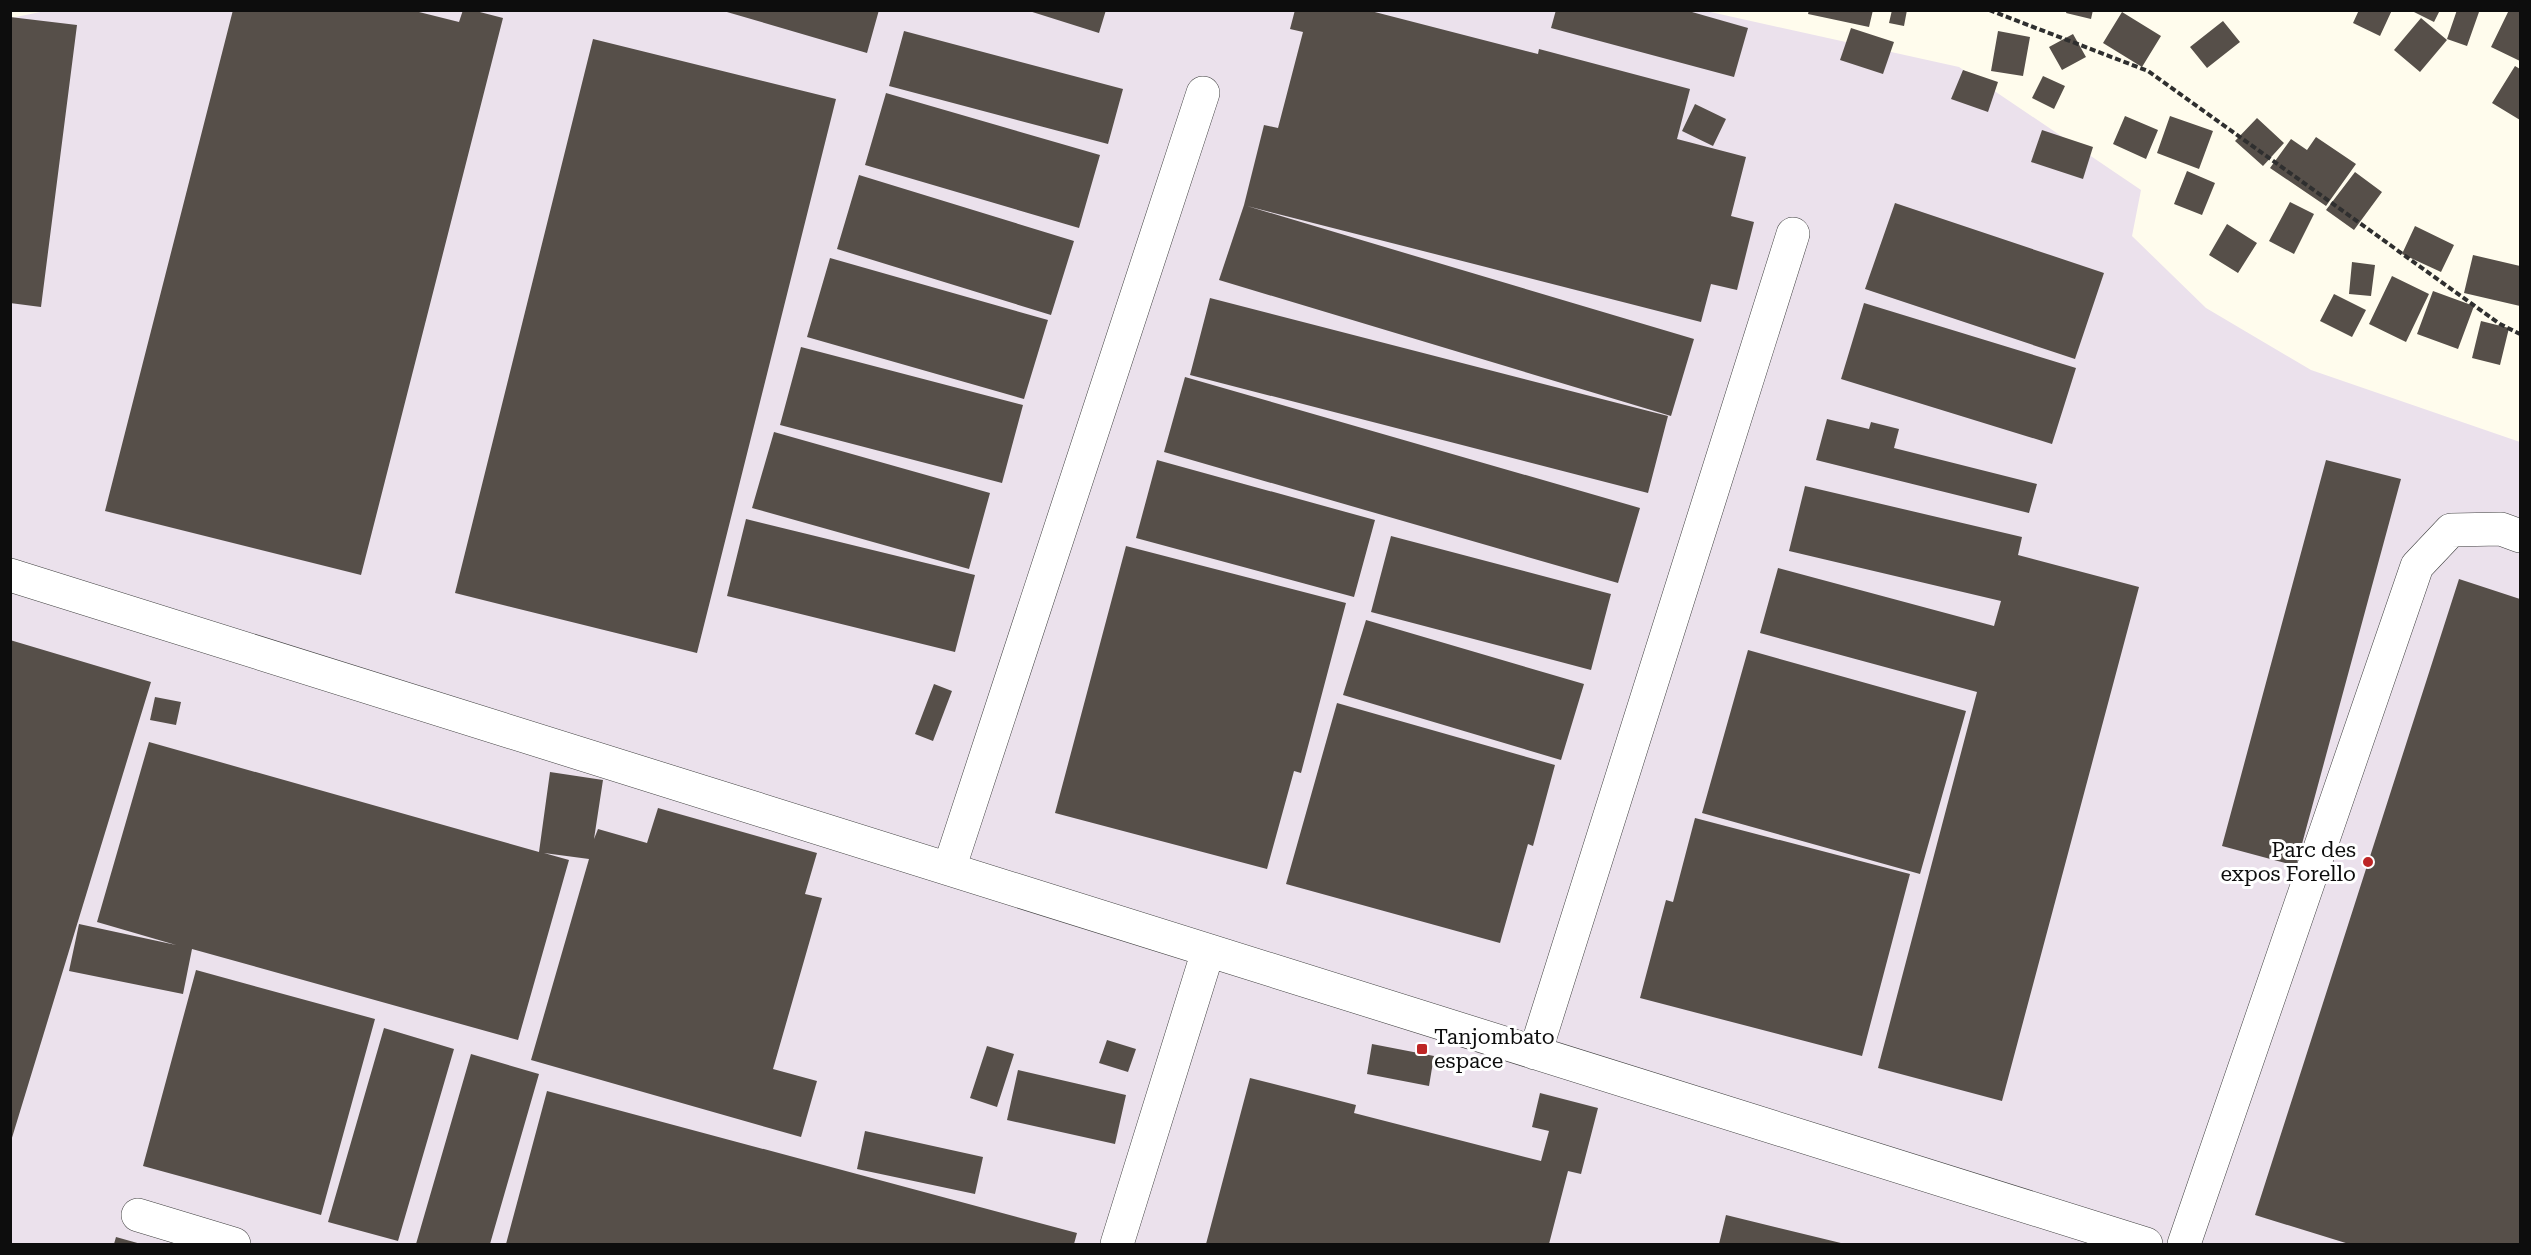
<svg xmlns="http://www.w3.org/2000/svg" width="2531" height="1255" viewBox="0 0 2531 1255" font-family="'Roboto Serif',serif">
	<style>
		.industrial { fill: #ebe1ec }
		.building { fill: #564f49 }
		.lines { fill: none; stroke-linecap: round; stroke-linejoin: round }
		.minor-casing { stroke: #404040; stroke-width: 34 }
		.path { stroke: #2f2f2f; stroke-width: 4; stroke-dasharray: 6 3; stroke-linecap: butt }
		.minor { stroke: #fff; stroke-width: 33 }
		.poi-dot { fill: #bd2525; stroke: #fff; stroke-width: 2 }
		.labels { text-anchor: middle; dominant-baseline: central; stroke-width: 6; stroke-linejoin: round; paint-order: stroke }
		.poi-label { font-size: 21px; fill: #0d0d0d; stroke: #fff; text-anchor: end }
	</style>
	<rect width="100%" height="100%" fill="#fffced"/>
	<path class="industrial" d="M 50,10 L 1706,11 L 1959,67 L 2141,190 L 2132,236 L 2206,308 L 2311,370 L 2520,442 L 2520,1244 L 11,1244 L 11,18 Z"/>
	<path class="building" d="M 233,10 L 411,10 L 459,22 L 463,10 L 472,10 L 503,18 L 361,575 L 105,511 Z
		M 720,10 L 879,10 L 867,53 Z
		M 1026,10 L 1106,10 L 1099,33 Z
		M 1295,10 L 1367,10 L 1538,54 L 1539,49 L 1690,89 L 1677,139 L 1746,157 L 1731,216 L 1754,222 L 1737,290 L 1711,284 L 1701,322 L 1247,206 L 1694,339 L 1671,416 L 1219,280 L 1244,205 L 1264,125 L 1278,128 L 1303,32 L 1290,29 Z
		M 1556,10 L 1685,10 L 1748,28 L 1734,77 L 1551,28 Z
		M 1809,10 L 1873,10 L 1869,27 L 1808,14 Z
		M 1892,10 L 1907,10 L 1904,26 L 1889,23 Z
		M 2067,10 L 2093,10 L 2091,19 L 2066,13 Z
		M 2359,10 L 2392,10 L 2380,36 L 2353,23 Z
		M 2410,10 L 2440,10 L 2434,22 Z
		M 2457,10 L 2479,12 L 2467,46 L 2447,39 Z
		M 2509,10 L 2520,10 L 2520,61 L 2491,47 Z
		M 2122,12 L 2161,36 L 2142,67 L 2103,43 Z
		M 10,17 L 77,25 L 41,307 L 10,303 Z
		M 2421,18 L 2447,40 L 2420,72 L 2394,50 Z
		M 2223,21 L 2240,42 L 2207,68 L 2190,47 Z
		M 1851,28 L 1894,42 L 1883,74 L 1840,60 Z
		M 904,31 L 1123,89 L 1108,144 L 889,86 Z
		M 1998,31 L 2030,37 L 2023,76 L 1991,71 Z
		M 2073,34 L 2086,57 L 2062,70 L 2049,47 Z
		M 593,39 L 836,99 L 697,653 L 455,593 Z
		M 2515,66 L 2520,69 L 2520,120 L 2492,103 Z
		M 1963,70 L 1998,82 L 1988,112 L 1951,99 Z
		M 2043,76 L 2065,86 L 2054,109 L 2032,98 Z
		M 886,93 L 1100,155 L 1079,228 L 865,165 Z
		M 1695,104 L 1726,119 L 1713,146 L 1682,131 Z
		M 2125,116 L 2158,130 L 2146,159 L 2113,144 Z
		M 2170,116 L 2213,131 L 2199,169 L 2157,153 Z
		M 2257,118 L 2284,143 L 2263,166 L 2235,141 Z
		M 2042,130 L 2093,147 L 2083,179 L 2031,162 Z
		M 2316,137 L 2356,164 L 2326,206 L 2270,168 L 2291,139 L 2307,150 Z
		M 2187,171 L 2215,183 L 2202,215 L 2174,204 Z
		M 2355,172 L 2382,192 L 2354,230 L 2326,210 Z
		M 859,175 L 1074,241 L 1051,315 L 837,249 Z
		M 2290,202 L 2314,214 L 2294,254 L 2269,241 Z
		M 1895,203 L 2104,273 L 2075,359 L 1865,289 Z
		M 2227,224 L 2257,243 L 2238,273 L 2209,255 Z
		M 2415,226 L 2454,245 L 2441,272 L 2402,254 Z
		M 2473,255 L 2520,266 L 2520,306 L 2464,293 Z
		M 830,258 L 1048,320 L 1024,399 L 807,337 Z
		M 2352,262 L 2375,265 L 2371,296 L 2349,294 Z
		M 2392,276 L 2429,294 L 2406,342 L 2369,324 Z
		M 2433,291 L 2474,306 L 2458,349 L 2417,334 Z
		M 2334,294 L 2366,310 L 2352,337 L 2320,321 Z
		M 1210,298 L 1668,416 L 1648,493 L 1190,375 Z
		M 1864,303 L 2076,368 L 2052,444 L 1841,379 Z
		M 2481,321 L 2509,328 L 2500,365 L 2472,358 Z
		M 801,347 L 1023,405 L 1002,483 L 780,425 Z
		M 1185,377 L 1640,508 L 1618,583 L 1164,452 Z
		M 1827,419 L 1869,429 L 1871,422 L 1899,429 L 1894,448 L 2037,484 L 2029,513 L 1816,460 Z
		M 774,432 L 990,493 L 969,569 L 752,508 Z
		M 1157,460 L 1375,520 L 1354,597 L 1136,538 Z
		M 2326,460 L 2401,479 L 2296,866 L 2222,846 Z
		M 1805,486 L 2022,537 L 2018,555 L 2139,587 L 2002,1101 L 1878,1068 L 1977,692 L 1760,633 L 1778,568 L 1994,626 L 2001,601 L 1789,551 Z
		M 746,519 L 975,575 L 955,652 L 727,596 Z
		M 1391,536 L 1611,594 L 1591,670 L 1371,612 Z
		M 1126,546 L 1346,603 L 1301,773 L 1294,771 L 1267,869 L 1055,813 Z
		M 2459,579 L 2520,599 L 2520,1244 L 2349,1244 L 2255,1215 Z
		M 1366,620 L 1584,684 L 1561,760 L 1343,695 Z
		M 10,640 L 151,682 L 11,1141 L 10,1141 Z
		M 1748,650 L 1966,711 L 1920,874 L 1702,813 Z
		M 934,684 L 952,691 L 933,741 L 915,734 Z
		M 155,697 L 181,702 L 176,725 L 150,720 Z
		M 1337,703 L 1555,765 L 1533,846 L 1528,844 L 1500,943 L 1286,884 Z
		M 149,742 L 539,852 L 550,772 L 603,780 L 594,839 L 598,829 L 647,843 L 658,808 L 817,853 L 805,894 L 822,898 L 773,1069 L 817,1081 L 801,1137 L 531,1060 L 589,859 L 544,853 L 569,860 L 518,1040 L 192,949 L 183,994 L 69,971 L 79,924 L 176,945 L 97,922 Z
		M 1695,818 L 1910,874 L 1862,1056 L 1640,998 L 1666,900 L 1673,902 Z
		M 196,970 L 375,1019 L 321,1215 L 143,1166 Z
		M 384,1028 L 454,1049 L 398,1241 L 328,1222 Z
		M 1107,1040 L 1136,1049 L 1128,1072 L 1099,1063 Z
		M 1372,1044 L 1434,1056 L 1429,1086 L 1367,1074 Z
		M 987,1046 L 1014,1054 L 997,1107 L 970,1098 Z
		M 471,1054 L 539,1074 L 490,1244 L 416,1244 Z
		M 1018,1070 L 1126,1095 L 1115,1144 L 1007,1120 Z
		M 1250,1078 L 1356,1105 L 1354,1113 L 1541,1161 L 1549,1131 L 1532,1127 L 1540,1093 L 1598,1108 L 1581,1174 L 1568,1171 L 1549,1244 L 1206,1244 Z
		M 547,1091 L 1077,1233 L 1074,1244 L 506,1244 Z
		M 865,1131 L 983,1157 L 975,1194 L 857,1169 Z
		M 1726,1215 L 1845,1244 L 1719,1244 Z
		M 116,1237 L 141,1244 L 114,1244 Z"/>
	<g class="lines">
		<defs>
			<path id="minor" d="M 10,575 L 2146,1244
				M 949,869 L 1203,93
				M 1535,1053 L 1793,234
				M 138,1215 L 234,1244
				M 1117,1244 L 1208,951
				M 2184,1244 L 2417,566 L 2451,530 L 2501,529 L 2520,536"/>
		</defs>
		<use href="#minor" class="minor-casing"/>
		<path class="path" d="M 1989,10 L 2148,71 L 2500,324 L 2520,334"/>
		<use href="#minor" class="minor"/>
	</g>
	<g class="poi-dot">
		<circle cx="2368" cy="862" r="6"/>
		<rect x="1416" y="1043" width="12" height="12" rx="3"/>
	</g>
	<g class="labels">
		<g class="poi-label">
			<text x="2356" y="850">Parc des<tspan x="2356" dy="24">expos Forello</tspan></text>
			<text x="1434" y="1037" text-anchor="start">Tanjombato<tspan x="1434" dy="24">espace</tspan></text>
		</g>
	</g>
	<rect width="2531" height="1255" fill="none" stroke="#0d0d0d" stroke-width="24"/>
</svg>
